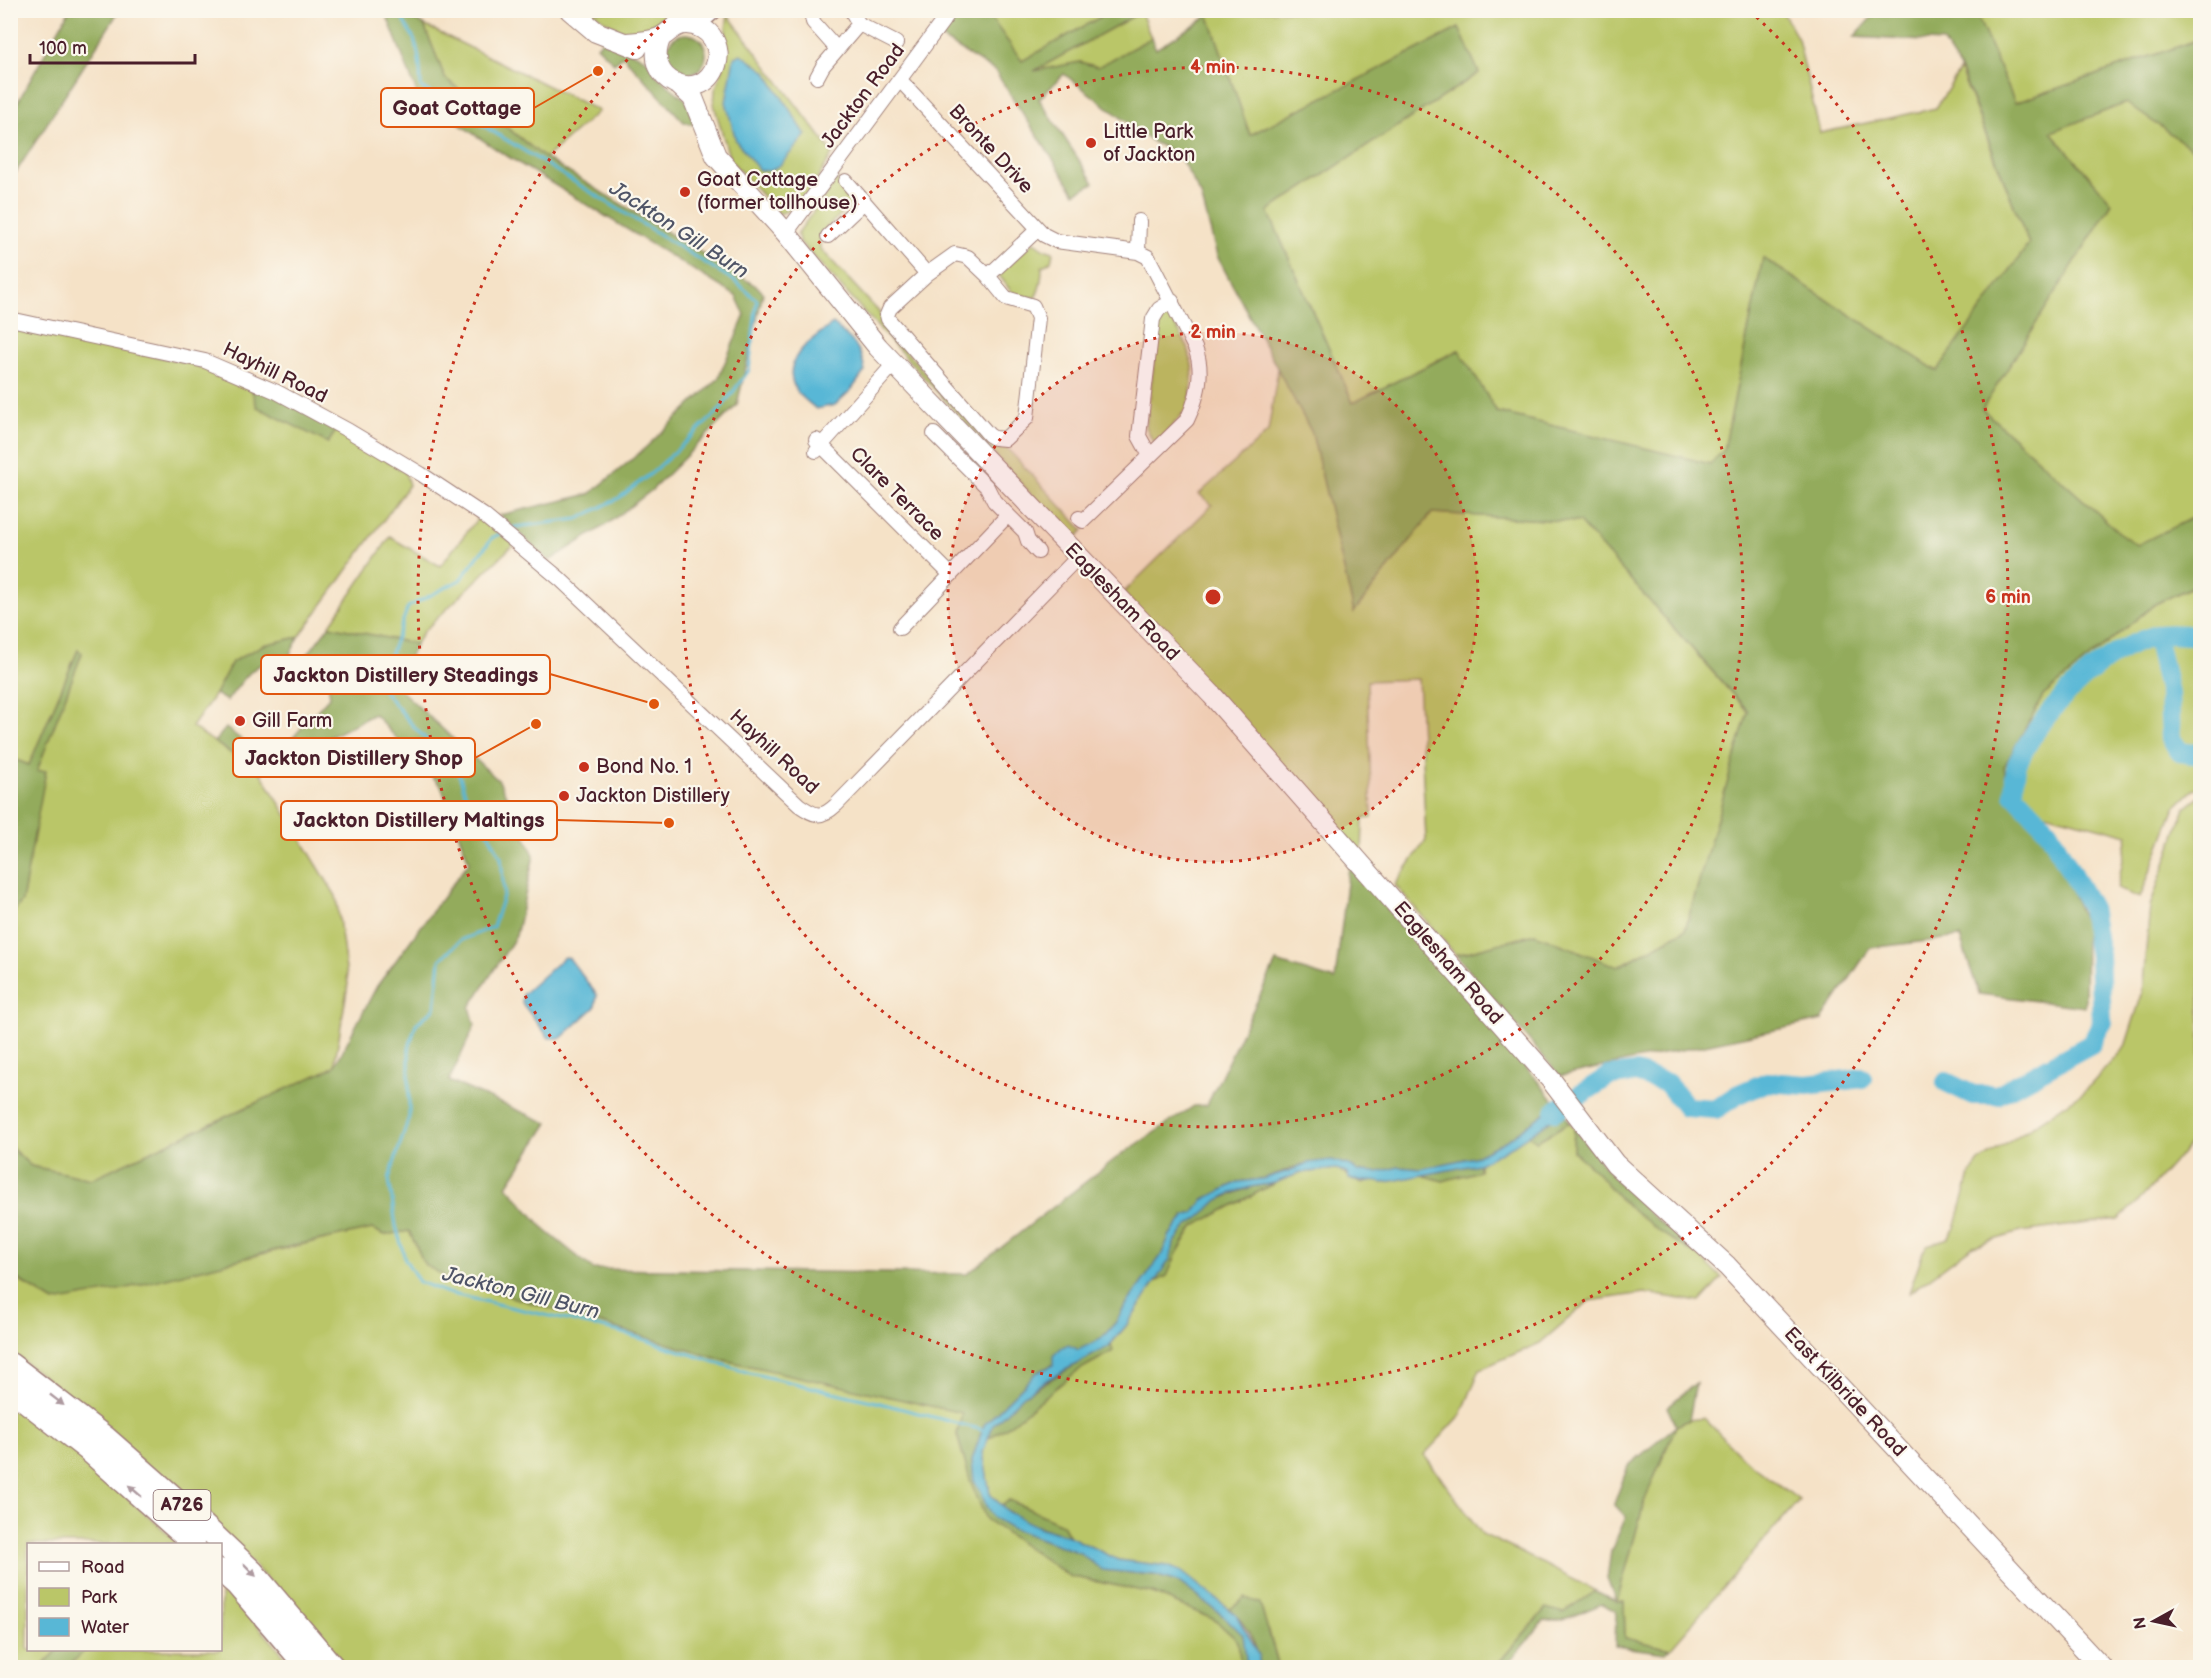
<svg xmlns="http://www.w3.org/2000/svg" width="2211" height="1678" viewBox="0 0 2211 1678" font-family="'Balsamiq Sans',sans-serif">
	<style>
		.green { fill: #bac668; stroke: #82724a; stroke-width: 1.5 }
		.forest { fill: #93ab5c; stroke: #6e6544; stroke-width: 1.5 }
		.water { fill: #58b7d6; stroke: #516b80; stroke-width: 1.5 }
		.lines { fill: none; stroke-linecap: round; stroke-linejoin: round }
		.stream { stroke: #58b7d6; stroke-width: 3 }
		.river { stroke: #58b7d6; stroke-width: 20 }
		.minor-casing { stroke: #a08079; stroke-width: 16 }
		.tertiary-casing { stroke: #a08079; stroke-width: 19 }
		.secondary-casing { stroke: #a08079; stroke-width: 22 }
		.trunk-casing { stroke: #a08079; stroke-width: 25 }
		.minor { stroke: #fff; stroke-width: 14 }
		.tertiary { stroke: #fff; stroke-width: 16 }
		.secondary { stroke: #fff; stroke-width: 20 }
		.trunk { stroke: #fff; stroke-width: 22 }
		.oneway { fill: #ae9aa0 }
		.ring { fill: none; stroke: #c8321e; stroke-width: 3; stroke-dasharray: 3 6 }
		.poi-dot { fill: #c8321e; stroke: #fbf7ec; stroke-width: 2 }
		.labels { text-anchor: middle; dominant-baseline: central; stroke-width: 4.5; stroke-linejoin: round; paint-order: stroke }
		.shield { fill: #fbf7ec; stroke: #7f6065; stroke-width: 1.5 }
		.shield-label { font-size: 18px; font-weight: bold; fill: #4a1f2b }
		.street-label { font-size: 20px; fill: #4a1f2b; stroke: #fbf7ec }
		.poi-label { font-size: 20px; fill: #4a1f2b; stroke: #fbf7ec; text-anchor: start }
		.water-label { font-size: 21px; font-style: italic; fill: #4f5467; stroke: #fbf7ec }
		.centre { fill: #c8321e; stroke: #fbf7ec; stroke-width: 3 }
		.ring-label { font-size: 18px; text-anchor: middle; font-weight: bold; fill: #c8321e; stroke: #fbf7ec; stroke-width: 4.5; stroke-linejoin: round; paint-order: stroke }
		.leader { fill: none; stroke: #e0560e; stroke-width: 2 }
		.callout-dot { fill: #e0560e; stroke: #fbf7ec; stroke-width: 2 }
		.callout { fill: #fbf7ec; stroke: #e0560e; stroke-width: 2 }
		.callout-label { font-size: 21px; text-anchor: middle; font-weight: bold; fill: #4a1f2b }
	</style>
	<rect width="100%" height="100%" fill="#fbf7ec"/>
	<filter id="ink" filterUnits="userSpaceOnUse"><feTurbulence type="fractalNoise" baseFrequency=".0167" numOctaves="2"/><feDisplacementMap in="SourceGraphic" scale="12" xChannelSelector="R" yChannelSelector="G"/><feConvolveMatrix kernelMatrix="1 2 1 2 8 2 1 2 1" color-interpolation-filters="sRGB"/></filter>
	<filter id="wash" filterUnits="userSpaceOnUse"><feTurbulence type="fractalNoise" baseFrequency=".008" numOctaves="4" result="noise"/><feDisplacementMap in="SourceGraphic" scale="24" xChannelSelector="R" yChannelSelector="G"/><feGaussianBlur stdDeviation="1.35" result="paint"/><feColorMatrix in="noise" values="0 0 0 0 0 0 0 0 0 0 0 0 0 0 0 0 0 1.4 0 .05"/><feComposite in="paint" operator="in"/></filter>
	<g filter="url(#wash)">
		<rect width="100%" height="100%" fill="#f5e2c7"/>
		<path class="green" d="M 992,10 L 1111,11 L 1021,62 L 988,14 Z
			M 591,11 L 688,11 C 669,15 670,17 655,27 C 632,43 609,24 591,11 Z
			M 1207,11 L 1782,11 L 1798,39 L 1820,133 L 1936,108 L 1960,70 L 2029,244 L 1937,372 L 1763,258 L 1724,451 L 1710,464 L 1497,412 L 1458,350 L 1353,403 L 1268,211 L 1479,73 L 1459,28 L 1250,135 Z
			M 1975,11 L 2200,11 L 2200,39 L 2015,103 Z
			M 1141,12 L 1151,38 L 1098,67 L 1080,62 L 1031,72 Z
			M 728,15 L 833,153 C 819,175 806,207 779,214 L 730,160 L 714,105 L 715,90 L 725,62 L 726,28 Z
			M 424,25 L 599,111 L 545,158 L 445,78 Z
			M 2126,103 L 2200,154 L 2200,514 L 2137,546 L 2122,535 L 1982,409 L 2112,203 L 2051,132 Z
			M 837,179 L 854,203 L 820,233 L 820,248 L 879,312 L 883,326 L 985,438 L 996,446 L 1005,446 L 1083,530 L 1074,541 L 800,242 L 797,234 Z
			M 1034,242 L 1044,249 L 1053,252 L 1051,261 L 1042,267 C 1042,278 1041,288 1035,298 L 1013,294 L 999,275 L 1000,271 Z
			M 1168,313 L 1188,347 L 1193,369 L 1191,395 L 1187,409 L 1160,440 L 1153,442 L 1146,427 L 1159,319 Z
			M 10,327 L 190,363 L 251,388 L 328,443 L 337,429 L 405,472 L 409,485 L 299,637 L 263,645 L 232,662 L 215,694 L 192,727 L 261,773 L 336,896 L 348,984 L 334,1067 L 91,1179 L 31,1166 L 11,1147 L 11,915 L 22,901 L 45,771 L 36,772 L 82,653 L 78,650 L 29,765 L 11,758 Z
			M 1278,369 L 1312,433 L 1354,612 L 1432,513 L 1580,522 L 1748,712 L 1685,930 L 1618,967 L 1535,934 L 1456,955 L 1395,885 L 1426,840 L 1418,679 L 1367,681 L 1372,818 L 1363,819 L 1362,855 L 1123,593 L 1212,505 L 1199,494 L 1268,432 Z
			M 478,518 L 514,544 L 423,632 L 416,644 L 329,626 L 390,537 L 440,566 Z
			M 2200,583 L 2200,788 L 2193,790 L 2175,807 L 2140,898 L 2117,889 L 2128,835 L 2011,804 L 2004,767 L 2043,696 L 2155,604 Z
			M 2198,798 L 2200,798 L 2200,1130 L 2199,1134 L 2139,1201 L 2118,1219 L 2021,1232 L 1973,1246 L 1909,1293 L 1923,1252 L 1927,1245 L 1948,1238 L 1955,1228 L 1970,1175 L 1979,1162 L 2084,1092 L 2125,1047 L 2142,994 L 2150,906 L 2185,808 Z
			M 1570,1122 L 1574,1128 L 1573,1151 L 1596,1171 L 1621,1200 L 1660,1232 L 1700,1257 L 1722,1278 L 1700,1302 L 1644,1293 L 1589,1301 L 1540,1343 L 1480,1369 L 1461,1415 L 1424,1455 L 1482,1534 L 1518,1551 L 1596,1591 L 1563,1613 L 1546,1608 L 1495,1667 L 1279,1667 L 1269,1631 L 1245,1598 L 1230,1609 L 1168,1566 L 1118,1560 L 1069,1536 L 1062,1524 L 1010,1500 L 1002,1506 L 990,1494 L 983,1452 L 988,1438 L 1006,1428 L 1077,1371 L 1112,1352 L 1111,1344 L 1126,1326 L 1153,1283 L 1167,1276 L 1177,1253 L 1194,1226 L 1275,1183 L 1300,1173 L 1336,1169 L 1362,1183 L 1373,1180 L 1382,1183 L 1422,1175 L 1443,1181 L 1479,1171 L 1479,1164 L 1528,1135 L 1537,1141 Z
			M 372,1229 L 385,1235 L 409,1231 L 425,1265 L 719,1359 L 963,1413 L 957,1435 L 970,1479 L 986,1519 L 1069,1576 L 1153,1593 L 1215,1620 L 1238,1641 L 1241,1667 L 347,1667 L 252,1563 L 59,1388 L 11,1352 L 10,1275 L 54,1302 C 161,1281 265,1251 372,1229 Z
			M 10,1401 L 44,1425 L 180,1544 L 28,1544 L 28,1650 L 58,1650 L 41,1667 L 11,1667 Z
			M 1704,1418 L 1743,1458 L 1799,1500 L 1670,1649 L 1625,1638 L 1624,1602 L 1617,1602 L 1645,1499 L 1676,1426 L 1689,1420 Z
			M 221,1585 L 296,1668 L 68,1668 L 85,1650 L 220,1650 Z"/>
		<path class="forest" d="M 69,11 L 119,11 L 11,180 L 11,114 Z
			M 385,11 L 408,11 L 412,19 L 424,25 L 445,78 L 545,158 L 758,287 L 763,293 L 737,405 L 652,490 L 606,525 L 549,561 L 500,515 L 590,494 L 643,450 L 718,379 L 745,315 L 736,296 L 499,151 L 418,96 Z
			M 957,11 L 986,11 L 1022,61 L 1111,11 L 1140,11 L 1141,12 L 1034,71 L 1080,62 L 1098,67 L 1151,38 L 1156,49 L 1205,18 L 1203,11 L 1207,11 L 1250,135 L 1459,28 L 1479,73 L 1268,211 L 1353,403 L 1459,350 L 1497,412 L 1710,464 L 1724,450 L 1763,258 L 1937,371 L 2029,244 L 1961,70 L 1943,42 L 1854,37 L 1877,11 L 1975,11 L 2015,103 L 2200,39 L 2200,154 L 2126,103 L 2051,132 L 2112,203 L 1982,409 L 2122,535 L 2137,545 L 2200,514 L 2200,583 L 2155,604 L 2043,696 L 2004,767 L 2011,804 L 2050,843 L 2086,925 L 2085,1007 L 1979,994 L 1960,937 L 1870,948 L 1822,1020 L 1560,1076 L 1456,955 L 1535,934 L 1618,967 L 1685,930 L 1748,711 L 1579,522 L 1432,513 L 1354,612 L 1312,433 L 1217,256 L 1201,195 L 1178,154 L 1153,142 L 1064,74 L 1039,99 L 1094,183 L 1075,193 L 995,71 L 936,35 Z
			M666 54a20 20 0 1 1 40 0a20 20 0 1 1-40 0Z
			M 602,41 L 636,54 L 647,60 L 657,76 L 686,100 L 695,125 L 684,122 L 623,56 L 614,63 L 597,46 Z
			M 251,388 L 277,396 L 337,429 L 328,443 L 257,407 Z
			M 329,626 L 416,644 L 395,685 L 499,781 L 534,855 L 516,936 L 470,1007 L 475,1025 L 449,1081 L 548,1123 L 507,1186 L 545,1230 L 593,1269 L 967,1274 L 1115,1159 L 1194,1106 L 1207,1105 L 1276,962 L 1335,980 L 1349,867 L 1481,1014 L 1557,1104 L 1507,1140 L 1474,1157 L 1421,1169 L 1399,1167 L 1378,1172 L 1358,1171 L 1351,1166 L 1307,1163 L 1262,1179 L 1238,1182 L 1203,1200 L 1194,1213 L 1184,1216 L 1170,1235 L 1161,1256 L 1124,1308 L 1116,1322 L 1101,1339 L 1036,1373 L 984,1425 L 972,1460 L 974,1481 L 981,1491 L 986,1506 L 1011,1528 L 1080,1553 L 1103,1570 L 1155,1575 L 1180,1583 L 1226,1618 L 1244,1635 L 1247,1668 L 1241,1667 L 1238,1641 L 1215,1620 L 1153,1593 L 1069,1576 L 986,1519 L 970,1480 L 957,1434 L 962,1413 L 719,1359 L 448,1278 L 425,1265 L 409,1231 L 385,1235 L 372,1229 L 292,1246 L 123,1289 L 54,1302 L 11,1275 L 10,1147 L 31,1166 L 91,1179 L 334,1067 L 377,986 L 469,862 L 441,786 L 374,714 L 261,773 L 214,742 L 226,728 L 271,762 L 330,696 L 327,678 L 301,663 Z
			M 299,637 L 289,656 C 253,662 248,673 227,701 L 215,694 L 232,662 L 263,645 Z
			M 78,650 L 82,653 L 37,771 L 46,771 L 22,901 L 11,915 L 11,758 L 29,765 Z
			M 1563,1112 L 1570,1122 L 1537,1141 L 1528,1135 Z
			M 1574,1128 L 1613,1177 L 1648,1212 L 1700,1257 L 1660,1232 L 1621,1200 L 1596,1171 L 1573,1151 Z
			M 1479,1164 L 1479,1171 L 1443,1181 L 1422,1175 Z
			M 1275,1183 L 1194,1226 L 1177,1253 L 1167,1276 L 1153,1283 L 1170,1259 L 1174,1243 L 1187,1226 L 1200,1217 L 1218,1200 L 1251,1187 Z
			M 1111,1344 L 1113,1351 L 1077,1371 L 1006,1428 L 988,1438 L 993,1425 L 1024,1395 Z
			M 1696,1383 L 1689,1420 L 1676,1426 L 1645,1499 L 1617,1602 L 1624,1602 L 1625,1638 L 1670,1649 L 1666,1653 L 1615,1646 L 1616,1611 L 1602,1604 L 1560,1621 L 1544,1621 L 1505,1667 L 1495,1667 L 1546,1608 L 1563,1613 L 1596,1591 L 1616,1601 L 1607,1579 L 1611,1551 L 1626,1517 L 1614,1504 L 1628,1466 L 1676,1426 L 1667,1407 Z
			M 1009,1500 L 1062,1524 L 1069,1536 C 1046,1529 1019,1523 1002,1506 Z
			M 1245,1598 L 1260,1603 L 1279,1667 L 1259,1667 C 1260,1647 1245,1623 1230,1609 Z
			M 58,1650 L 85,1650 L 68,1667 L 41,1667 Z"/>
		<path class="water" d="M 741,54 L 765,71 L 806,135 L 780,165 L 770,171 L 759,170 L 736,141 L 726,102 L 734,58 Z
			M 833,324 C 852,340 861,346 865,371 L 852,389 L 835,405 L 816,409 C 810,403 800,397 796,390 C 779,360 811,339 833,324 Z
			M 564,957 L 569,958 L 597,995 L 595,1007 L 561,1038 L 549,1038 L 522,1003 L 523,994 Z
			M 1557,1104 L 1563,1112 L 1514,1145 L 1479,1164 L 1382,1183 C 1369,1179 1363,1183 1349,1179 L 1348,1174 L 1336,1169 L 1300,1173 L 1275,1183 L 1251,1187 L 1232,1193 L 1218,1200 L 1200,1217 L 1187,1226 L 1174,1243 L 1170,1259 L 1126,1326 L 1108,1347 L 1045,1381 L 1024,1395 L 993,1425 L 983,1452 L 990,1494 L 1008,1512 L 1038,1527 L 1069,1536 L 1118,1560 L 1168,1566 L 1182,1572 L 1236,1615 L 1259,1655 L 1259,1667 L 1247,1667 L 1243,1635 L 1226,1618 L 1180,1583 L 1155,1575 L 1102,1570 L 1080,1553 L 1011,1528 L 994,1518 L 986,1506 L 981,1491 L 974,1481 L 972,1460 L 984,1425 L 1036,1373 L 1053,1365 L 1053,1356 C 1063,1346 1065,1341 1078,1350 L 1101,1339 L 1116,1322 L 1124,1308 L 1161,1256 L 1170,1235 L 1185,1216 L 1194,1213 L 1203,1200 L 1238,1182 L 1262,1179 L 1292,1170 L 1307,1163 L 1332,1160 L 1351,1166 L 1358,1171 L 1378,1172 L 1399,1167 L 1421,1169 L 1474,1157 L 1507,1140 Z"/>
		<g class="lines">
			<path class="stream" d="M 399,10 C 401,21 409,28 413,37 C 420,52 420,70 421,87 L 736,282 L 757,300 L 749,370 L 719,411 L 653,472 L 619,498 L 578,519 L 515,527 L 509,530
				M 500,534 L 493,537 L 460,580 L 408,607 L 385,669 L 384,691 L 414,727 L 458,771 L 467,799 L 485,827 L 501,857 L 504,893 L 493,927 L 461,940 L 440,960 L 435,1008 L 416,1024 L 409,1048 L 409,1117 L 389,1179 L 396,1226 L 405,1259 L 419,1282 L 448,1293 L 620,1332 L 750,1373 L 876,1402 L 983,1430"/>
			<path class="river" d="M 2156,635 L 2169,694 L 2171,739 L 2180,752 L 2193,754 L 2200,751
				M 1946,1082 L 1973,1095 L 1997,1095 L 2091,1044 L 2102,1022 L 2099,955 L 2091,908 L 2048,830 L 2014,794 C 2015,784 2014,770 2018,762 C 2042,711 2100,652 2154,636 C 2167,632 2187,636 2200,635
				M 1555,1111 L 1609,1076 L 1636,1073 L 1667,1083 L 1686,1107 L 1716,1109 L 1737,1095 L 1767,1082 L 1807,1085 L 1862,1078"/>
		</g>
	</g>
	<g filter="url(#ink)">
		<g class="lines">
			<defs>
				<path id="minor" d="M 816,10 L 812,17 L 813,22 L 837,49
					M 851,10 L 859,24 L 896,43
					M 817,77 L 823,66 L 859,24
					M 900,80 L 1044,235 L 1056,241 L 1138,252 L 1148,257 L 1195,348 C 1205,372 1198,397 1187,420 L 1083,521 L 1079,518
					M 846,181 L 927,274
					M 786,233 L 951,10
					M 828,236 L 864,202
					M 1138,252 L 1139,221
					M 955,254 L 968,257 L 988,276 L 1006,298 L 1033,306 L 1038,318 L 1027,418 L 1005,439 L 994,438 L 989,435 L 888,319 L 887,315 L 890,308 L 927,274 Z
					M 988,276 L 1038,229
					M 10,319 L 205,361 L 277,392 L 349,431 L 421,474 L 483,515 L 560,579 L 799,805 C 815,816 821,819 836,805 L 1078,557
					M 934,434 L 987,487 L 994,501 L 1025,532 L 1028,541 L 1038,552
					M 816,440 L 951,575
					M 816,451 L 894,364
					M 1150,456 L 1139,436 L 1153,319 L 1159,309 L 1172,301
					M 900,628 L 1008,515"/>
				<path id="tertiary" d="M 687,24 L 707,16 L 714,10"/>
				<path id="secondary" d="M 570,10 L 596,32 L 637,48
					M 627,43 C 638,42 649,42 659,38 C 669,34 673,24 686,24 C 697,24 708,30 713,39 C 718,47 719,57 716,65 C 702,106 640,82 661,37
					M 680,86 L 693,98 L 716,156 L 786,233 L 878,347 L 1212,695 L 1551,1080 L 1615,1164 L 1727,1266 L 2102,1668"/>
				<path id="trunk" d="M 10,1364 L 106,1438 L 179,1502 L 253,1572 L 334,1668
					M 10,1389 L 87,1449 L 194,1544
					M 220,1570 L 237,1585 L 308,1668"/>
			</defs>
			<use href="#minor" class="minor-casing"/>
			<use href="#tertiary" class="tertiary-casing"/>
			<use href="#secondary" class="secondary-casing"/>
			<use href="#trunk" class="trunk-casing"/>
			<use href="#minor" class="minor"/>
			<use href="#tertiary" class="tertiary"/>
			<use href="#secondary" class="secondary"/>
			<use href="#trunk" class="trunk"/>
		</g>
		<defs><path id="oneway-solid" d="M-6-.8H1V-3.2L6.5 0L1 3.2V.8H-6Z" transform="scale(1.5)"/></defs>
		<g class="oneway">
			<use href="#oneway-solid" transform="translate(57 1400) rotate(38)"/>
			<use href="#oneway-solid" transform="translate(135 1491) rotate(-139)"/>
			<use href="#oneway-solid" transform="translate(250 1570) rotate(45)"/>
		</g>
	</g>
	<circle cx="1213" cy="597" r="265" fill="#c8321e" fill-opacity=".12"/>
	<g class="ring">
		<circle cx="1213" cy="597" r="265"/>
		<circle cx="1213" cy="597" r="530"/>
		<path d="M1750 11A795 795 0 1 1 676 11"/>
	</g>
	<g class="poi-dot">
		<circle cx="1091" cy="143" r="6"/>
		<circle cx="685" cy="192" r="6"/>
		<circle cx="240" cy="721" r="6"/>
		<circle cx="584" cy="767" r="6"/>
		<circle cx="564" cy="796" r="6"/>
	</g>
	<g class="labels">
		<rect class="shield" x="153.5" y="1490" width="57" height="30" rx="4.5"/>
		<g class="shield-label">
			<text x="182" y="1505">A726</text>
		</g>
		<g class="street-label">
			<text transform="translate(863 96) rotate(-53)">Jackton Road</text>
			<text transform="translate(991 149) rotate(47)">Bronte Drive</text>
			<text transform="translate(275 373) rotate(26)">Hayhill Road</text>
			<text transform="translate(897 494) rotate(45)">Clare Terrace</text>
			<text transform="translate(1122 602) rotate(46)">Eaglesham Road</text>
			<text transform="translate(774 752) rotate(43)">Hayhill Road</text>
			<text transform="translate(1448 963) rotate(49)">Eaglesham Road</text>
			<text transform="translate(1845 1392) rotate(47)">East Kilbride Road</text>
		</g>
		<g class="poi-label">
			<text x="1103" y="132">Little Park<tspan x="1103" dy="23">of Jackton</tspan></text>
			<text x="697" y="180">Goat Cottage<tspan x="697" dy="23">(former tollhouse)</tspan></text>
			<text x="252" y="721">Gill Farm</text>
			<text x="596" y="767">Bond No. 1</text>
			<text x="576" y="796">Jackton Distillery</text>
		</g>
		<g class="water-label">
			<text transform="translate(679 230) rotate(33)">Jackton Gill Burn</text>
			<text transform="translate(521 1293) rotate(14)">Jackton Gill Burn</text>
		</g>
	</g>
	<circle cx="1213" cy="597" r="9" class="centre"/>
	<g class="ring-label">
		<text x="1213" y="73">4 min</text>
		<text x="1213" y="338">2 min</text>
		<text x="2008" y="603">6 min</text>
	</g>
	<path class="leader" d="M598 71L534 108M654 704L550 674M536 724L475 758M669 823L557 820"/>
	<g class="callout-dot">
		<circle cx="598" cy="71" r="6"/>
		<circle cx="654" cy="704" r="6"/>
		<circle cx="536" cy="724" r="6"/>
		<circle cx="669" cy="823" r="6"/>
	</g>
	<g class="callout">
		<rect x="381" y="88" width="153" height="39" rx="6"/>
		<rect x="261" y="655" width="289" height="39" rx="6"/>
		<rect x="233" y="738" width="242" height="39" rx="6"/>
		<rect x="281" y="801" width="276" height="39" rx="6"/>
	</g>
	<g class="callout-label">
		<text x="457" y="115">Goat Cottage</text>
		<text x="406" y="682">Jackton Distillery Steadings</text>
		<text x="354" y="765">Jackton Distillery Shop</text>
		<text x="419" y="827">Jackton Distillery Maltings</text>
	</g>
	<rect width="2211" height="1678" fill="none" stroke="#fbf7ec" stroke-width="36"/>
	<rect x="27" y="1543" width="195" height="108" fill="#fbf7ec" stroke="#b4a19f" stroke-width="1.5"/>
	<rect x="39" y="1562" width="30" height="9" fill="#ffffff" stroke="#b4a19f" stroke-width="1.5"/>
	<text x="81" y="1573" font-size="18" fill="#4a1f2b">Road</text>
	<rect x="39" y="1588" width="30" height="18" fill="#bac668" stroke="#b4a19f" stroke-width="1.5"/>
	<text x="81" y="1603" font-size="18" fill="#4a1f2b">Park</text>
	<rect x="39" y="1618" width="30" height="18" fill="#58b7d6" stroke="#b4a19f" stroke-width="1.5"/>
	<text x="81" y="1633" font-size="18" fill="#4a1f2b">Water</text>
	<g transform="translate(2154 1621) rotate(262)" stroke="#fbf7ec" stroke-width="4.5" paint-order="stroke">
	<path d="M0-4.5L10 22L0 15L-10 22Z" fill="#4a1f2b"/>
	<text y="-9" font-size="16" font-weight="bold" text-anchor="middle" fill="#4a1f2b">N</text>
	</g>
	<path d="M30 54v9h165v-9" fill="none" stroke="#4a1f2b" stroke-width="3"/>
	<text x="39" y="54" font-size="18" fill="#4a1f2b" stroke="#fbf7ec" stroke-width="4.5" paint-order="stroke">100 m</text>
</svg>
